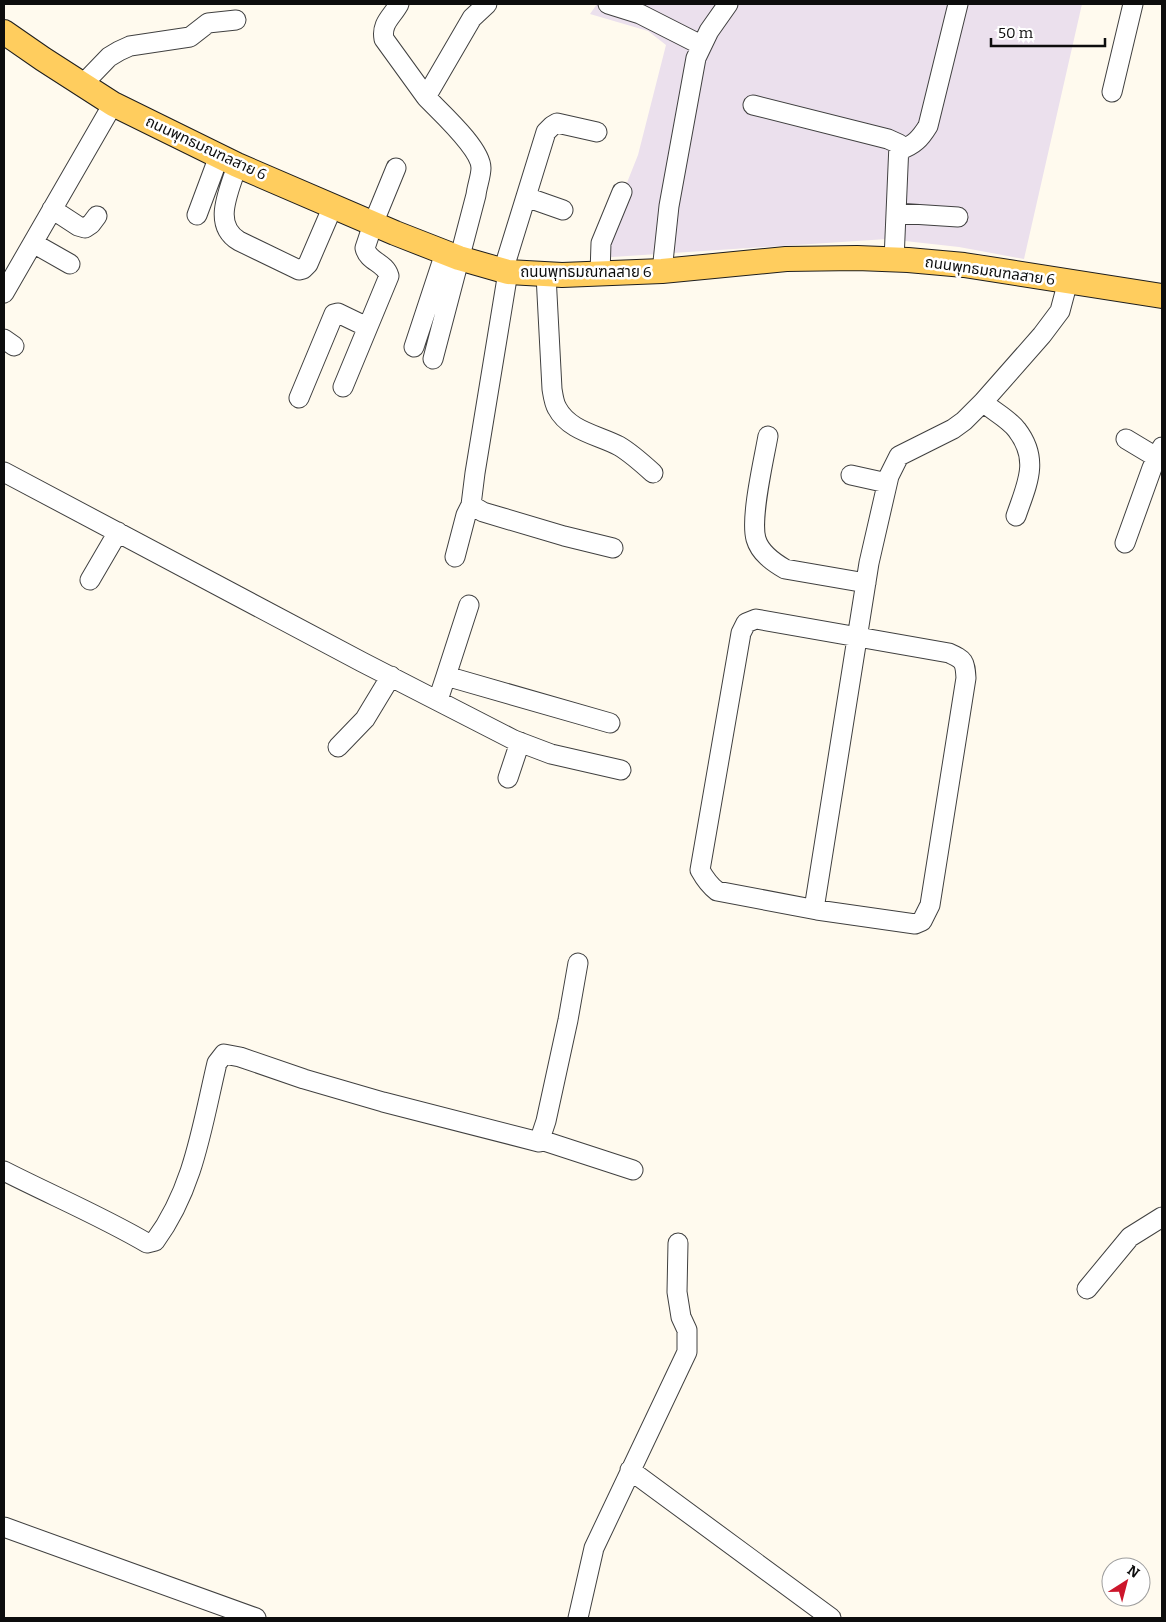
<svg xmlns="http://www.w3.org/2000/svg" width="1166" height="1622" viewBox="0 0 1166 1622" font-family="Bitter,'Noto Sans Thai',serif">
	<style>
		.industrial { fill: #ebe0ed }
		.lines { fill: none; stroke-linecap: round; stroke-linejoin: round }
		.minor-casing { stroke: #404040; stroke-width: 21 }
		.major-casing { stroke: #1e1e1e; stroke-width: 26 }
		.minor { stroke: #fff; stroke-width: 19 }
		.major { stroke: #ffcd5e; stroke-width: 24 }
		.labels { text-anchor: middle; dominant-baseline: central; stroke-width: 5; stroke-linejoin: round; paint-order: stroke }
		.street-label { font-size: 15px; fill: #0d0d0d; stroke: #fff }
	</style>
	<rect width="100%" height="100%" fill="#fffaee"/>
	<path class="industrial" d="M 597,4 L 1082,4 L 1024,259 L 959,247 L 887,239 L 597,258 L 638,155 L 666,45 L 648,31 L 590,14 Z"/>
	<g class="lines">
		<defs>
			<path id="minor" d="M 399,4 C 392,17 381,23 384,39 L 426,97
				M 608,4 L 640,14 L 701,45
				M 82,85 L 109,57 L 119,51 L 130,46 L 190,37 L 208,23 L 236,20
				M 1112,92 L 1133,4
				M 753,105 L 888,139 L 899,144 L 894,260
				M 900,150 C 914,145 920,139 928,126 L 958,4
				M 237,165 C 230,190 211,224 239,241 L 299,270 L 303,269 L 308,264 L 333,206
				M 526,197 L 563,210
				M 52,209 L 78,226 L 85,228 L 91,224 L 97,216
				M 896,213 L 958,217
				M 197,215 L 219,156
				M 33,243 L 70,264
				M 503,271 L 546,132 L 552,126 L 557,123 L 597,132
				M 662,271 L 669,206 L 696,58 L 709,31 L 728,4
				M 508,272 L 475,473 L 471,505 L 483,512 L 564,536 L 613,548
				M 600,274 L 601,243 L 622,192
				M 546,275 L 552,389 C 553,395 554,403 557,408 C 569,431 598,435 619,446 C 631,453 642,463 653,473
				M 4,293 L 113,104
				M 4,339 L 14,346
				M 414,347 L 445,253
				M 433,359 L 476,195 C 477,186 481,176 481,168 C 481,148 439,111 426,97 L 472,18 L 487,4
				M 343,387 L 389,276 C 385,262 368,262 365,248 L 373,224 L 396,168
				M 299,398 L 334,314 L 338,313 L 367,327
				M 983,402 C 993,411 1009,419 1017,430 C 1040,460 1027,484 1016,516
				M 768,436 C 764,459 750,518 756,539 C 760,553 773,562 785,569 L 866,583
				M 1126,439 L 1156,457
				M 4,472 L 362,662 L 514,740 L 551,754 L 621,770
				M 851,475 L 887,483
				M 1125,543 L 1152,468 L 1162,447
				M 455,557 L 466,515 L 471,505
				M 90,580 L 118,532
				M 756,619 L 949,653 C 964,660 965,661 966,678 L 930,905 L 922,921 L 915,924 L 817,910 L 717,891 C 709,885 705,879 700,870 L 741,633 L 746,623 Z
				M 446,676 L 469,605
				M 438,700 L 446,676 L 610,723
				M 338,747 L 365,719 L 391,676
				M 508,778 L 520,742
				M 814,909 L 869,563 L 889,476 L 899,456 L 953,429 L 964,421 L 983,402 L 1042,335 L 1060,311 L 1068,281
				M 541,1140 L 633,1170
				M 4,1171 C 51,1195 101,1216 147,1243 L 155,1241 C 194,1188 202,1126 217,1063 L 224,1054 L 240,1057 L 304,1079 L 383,1102 L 539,1142 L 546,1121 L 568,1020 L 578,963
				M 1087,1289 L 1130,1237 L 1162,1217
				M 630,1470 L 831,1618
				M 4,1527 L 256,1618
				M 578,1618 L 594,1548 L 687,1352 L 687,1330 L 681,1317 L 677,1292 L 678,1243"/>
			<path id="major" d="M 4,32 L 43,59 L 113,104 L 237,165 L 395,233 L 459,258 L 508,272 L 562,275 L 662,271 L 786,259 L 857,258 L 908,260 L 964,265 L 1162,296"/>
		</defs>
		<use href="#minor" class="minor-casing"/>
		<use href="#major" class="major-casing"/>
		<use href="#minor" class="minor"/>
		<use href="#major" class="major"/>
	</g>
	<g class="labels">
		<g class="street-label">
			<text transform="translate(206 148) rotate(25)">ถนนพุทธมณฑลสาย 6</text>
			<text transform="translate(990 271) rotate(8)">ถนนพุทธมณฑลสาย 6</text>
			<text x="586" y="272">ถนนพุทธมณฑลสาย 6</text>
		</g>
	</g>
	<rect width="1166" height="1622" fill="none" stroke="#0d0d0d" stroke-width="10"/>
	<g transform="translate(1126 1582) rotate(36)"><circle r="24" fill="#ffffff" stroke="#9e9e9e"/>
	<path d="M0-4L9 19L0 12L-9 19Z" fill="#cc162b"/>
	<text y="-8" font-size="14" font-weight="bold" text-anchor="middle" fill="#0d0d0d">N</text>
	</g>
	<path d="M991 38v8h114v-8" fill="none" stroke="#0d0d0d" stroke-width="2.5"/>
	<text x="998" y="38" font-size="15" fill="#0d0d0d" stroke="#ffffff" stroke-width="4" paint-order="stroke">50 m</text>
</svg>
